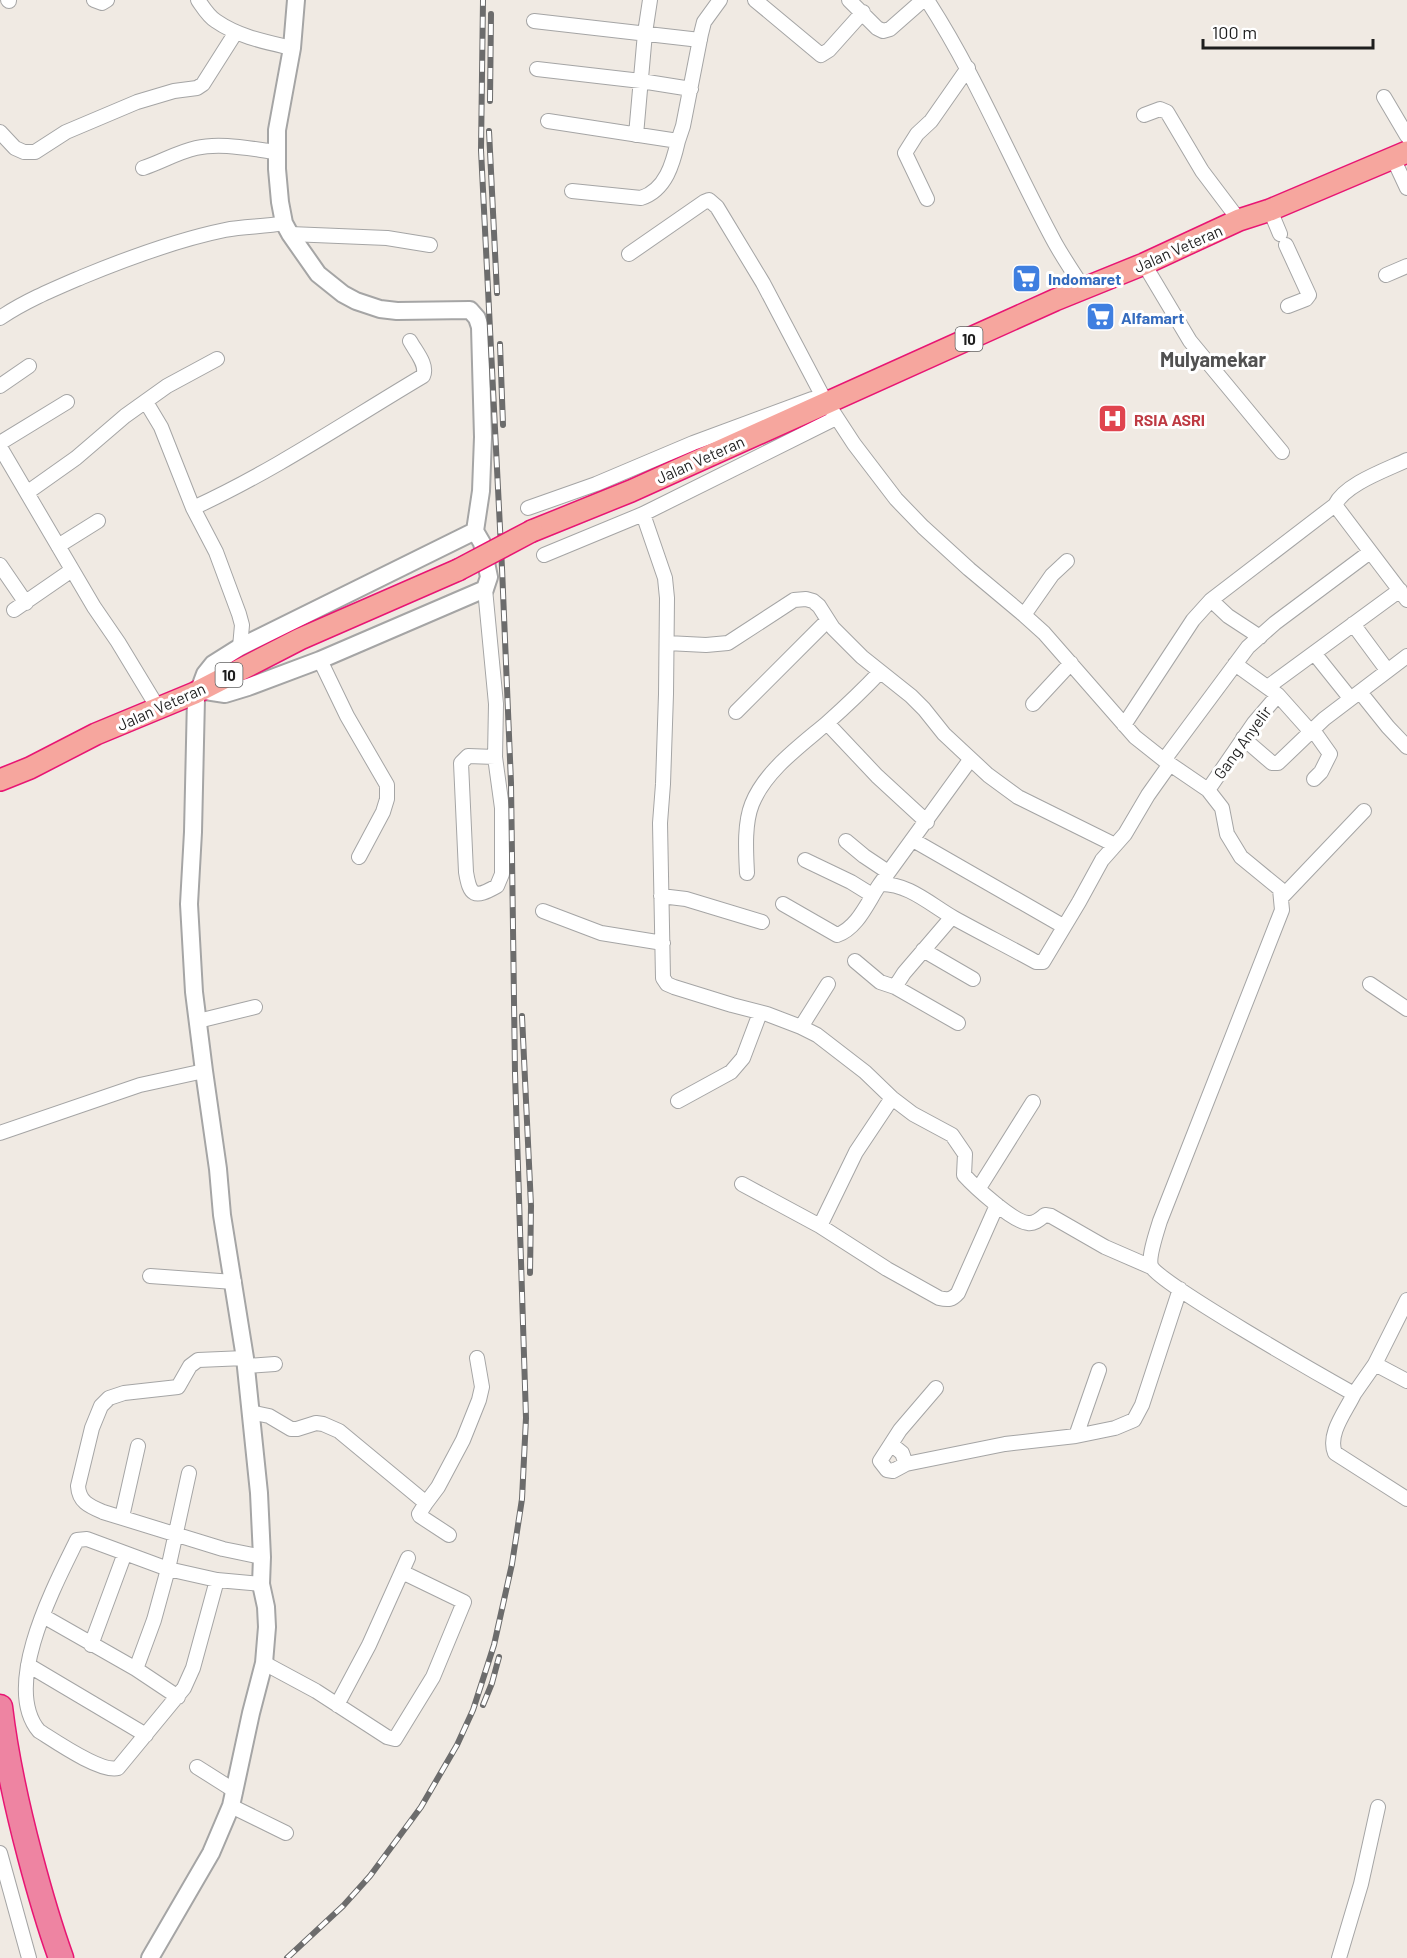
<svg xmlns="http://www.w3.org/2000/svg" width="1407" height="1958" viewBox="0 0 1407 1958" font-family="Barlow,sans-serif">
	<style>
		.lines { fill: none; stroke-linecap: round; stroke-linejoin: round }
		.minor-casing { stroke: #a5a5a5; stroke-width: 16 }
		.tertiary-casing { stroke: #a5a5a5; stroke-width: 20 }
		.trunk-casing { stroke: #e81573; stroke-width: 24 }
		.motorway-casing { stroke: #e81573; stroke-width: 27 }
		.minor { stroke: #fff; stroke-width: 14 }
		.tertiary { stroke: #fff; stroke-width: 16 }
		.trunk { stroke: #f6a69e; stroke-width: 21 }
		.motorway { stroke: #ee84a2; stroke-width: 24 }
		.rail-casing { stroke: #6c6c6c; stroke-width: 6 }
		.rail { stroke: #fff; stroke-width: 4; stroke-dasharray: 11; stroke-linecap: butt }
		.trunk-bridge-casing { stroke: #e81573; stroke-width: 24; stroke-linecap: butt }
		.trunk-bridge { stroke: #f6a69e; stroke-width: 21 }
		.labels { text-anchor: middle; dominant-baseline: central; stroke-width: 6; stroke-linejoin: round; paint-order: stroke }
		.shield { fill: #fff; stroke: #626262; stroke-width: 1.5 }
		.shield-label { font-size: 15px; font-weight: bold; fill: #1e1e1e }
		.street-label { font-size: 16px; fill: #1e1e1e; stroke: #fff }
		.shop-label { font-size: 16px; font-weight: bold; fill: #366cbe; stroke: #fff; text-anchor: start }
		.health-label { font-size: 16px; font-weight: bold; fill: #be3a42; stroke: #fff; text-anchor: start }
		.quarter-label { font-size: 20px; font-weight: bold; fill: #515151; stroke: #fff }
	</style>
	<rect width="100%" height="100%" fill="#f0eae3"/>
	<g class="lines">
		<defs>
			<path id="minor" d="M 8,0 L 9,1
				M 94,0 L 102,3 L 107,0
				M 198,0 C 203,7 208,16 216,21 C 239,37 266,42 292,48
				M 755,0 L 821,55 L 829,50 L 863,12
				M 849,0 L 877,28 L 883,31 L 890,29 L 923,0
				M 927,0 C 977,77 1011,162 1055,243 C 1064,259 1074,274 1084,289
				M 534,21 L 700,40
				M 537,69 L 641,81 L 691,89
				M 1384,97 L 1407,136
				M 1144,115 L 1160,109 L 1167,112 L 1202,171 L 1239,220
				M 548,121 L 678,141 C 673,163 666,190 641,198 L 572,191
				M 0,132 L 15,148 L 24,152 L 35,152 L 66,132 L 137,102 L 174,91 L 197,88 L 203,84 L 236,32
				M 636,135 L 645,33 L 650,0
				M 678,141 L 683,126 L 701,34 L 704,22 L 720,0
				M 1393,158 L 1407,188
				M 143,168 C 161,162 178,152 196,148 C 221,142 251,149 276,152
				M 927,199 L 905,153 L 917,134 L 931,121 L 968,68
				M 1270,210 L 1280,234
				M 290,234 L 387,238 L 430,245
				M 1286,245 L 1309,295 L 1306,299 L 1288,306
				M 629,254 L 704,202 L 709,200 L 717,207 L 763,283 L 822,395 L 854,444 L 896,499 L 923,527 L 969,569 L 1024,615 L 1044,633 L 1135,737 L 1164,760 L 1208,790 L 1222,808 L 1227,834 L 1241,857 L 1280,889 L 1282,910 L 1160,1221 C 1157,1231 1148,1257 1151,1266 C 1155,1281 1329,1380 1354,1394 C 1346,1411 1327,1434 1335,1453 L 1407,1499
				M 1144,264 L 1190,341 L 1282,452
				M 1386,275 L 1407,266
				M 0,318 C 25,301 54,289 82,277 C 128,258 176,240 225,230 C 245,226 265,227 284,223
				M 0,386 L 29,366
				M 146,402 L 161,427 L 193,508 L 216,552 L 239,614 L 242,625 L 240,647
				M 0,443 L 67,402
				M 0,447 L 94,607 L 118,642 L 158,708
				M 28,492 L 76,458 L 125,416 L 167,386 L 217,359
				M 1335,505 C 1345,484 1386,470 1407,460
				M 193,508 C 274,471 347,421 423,376 C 428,365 416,352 410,341
				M 528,508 L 596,484 L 693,443 L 812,399
				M 643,514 L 665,578 L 667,598 L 666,694 L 663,784 L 660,823 L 663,978 L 667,984 L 674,987 L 732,1005 L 767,1014 L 801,1027 L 817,1035 L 865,1072 L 892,1098 L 913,1114 L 952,1135 L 965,1154 L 964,1175 C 974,1186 1013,1222 1028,1223 C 1035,1224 1040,1219 1045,1215 L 1051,1216 L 1105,1247 L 1151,1267
				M 58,546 L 98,521
				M 544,555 L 643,514 L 836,418
				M 0,565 L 26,603
				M 485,589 L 496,704 L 495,757 L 502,808 L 502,874 L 497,886 C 474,899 470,896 466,872 L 461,763 L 468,756 L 495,757
				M 1211,600 L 1228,616 L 1260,637
				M 14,610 L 72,570
				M 1024,615 L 1052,575 L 1067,561
				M 1353,624 L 1387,670
				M 667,643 L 706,645 L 728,643 L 794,600 L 806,599 L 813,601 L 819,606 L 833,628 L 862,657 L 911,696 L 924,709 L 944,734 L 988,775 L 1018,797 L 1115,845
				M 1314,653 L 1350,698
				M 320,660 L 347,716 L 387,785 L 387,799 L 383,812 L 359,857
				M 1235,664 L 1278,695 L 1311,732
				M 1269,686 L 1400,590
				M 1360,692 L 1388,727 L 1407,747
				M 1033,704 L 1071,663
				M 736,712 L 827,621
				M 827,723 L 877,776 L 927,822
				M 1124,725 L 1193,620 L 1211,600 L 1335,505 L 1407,600
				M 1313,730 L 1330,754 L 1321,772 L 1314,779
				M 1243,738 L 1272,763 L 1278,763 L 1324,719 L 1407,656
				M 1164,760 L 1248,647 L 1275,623 L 1370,552
				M 1208,790 L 1254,723 L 1278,695
				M 913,840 L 1063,926
				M 846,841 L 864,856 L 888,872
				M 805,860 L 851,882 L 872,895
				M 747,873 C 746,852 744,824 752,804 C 765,771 800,746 827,723 C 845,707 863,690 880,672
				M 880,884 L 970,760
				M 661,896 L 686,899 L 762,922
				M 1282,897 L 1364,811
				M 783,904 L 837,935 C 858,928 868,901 880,884 C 908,883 931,905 954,918 C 981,933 1009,947 1036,962 L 1043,962 L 1079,902 L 1102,860 L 1125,834 L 1148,795 L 1170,764
				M 543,911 L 601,933 L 663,943
				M 952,917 L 904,973 L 895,987 L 958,1023
				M 923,950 L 973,979
				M 855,961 L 880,982 L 895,987
				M 1370,984 L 1407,1009
				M 198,1021 L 255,1007
				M 801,1027 L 828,984
				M 678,1101 L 731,1072 L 743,1058 L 760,1013
				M 0,1133 L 140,1085 L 204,1071
				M 742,1184 L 820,1226 L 887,1269 L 939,1298 C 948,1300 952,1300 958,1293 L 997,1205
				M 979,1188 L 1033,1102
				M 820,1226 L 856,1152 L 892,1098
				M 150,1276 L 234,1282
				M 245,1358 L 198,1360 L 190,1366 L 178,1387 L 124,1393 L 109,1398 L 101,1406 L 92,1428 L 78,1486 C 79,1502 89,1506 103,1512 L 223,1549 L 262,1557
				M 1375,1364 L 1407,1381
				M 246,1366 L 275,1364
				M 1354,1394 L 1375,1364 L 1407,1300
				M 250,1412 L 269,1416 L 291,1429 L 297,1429 L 316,1423 L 323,1424 L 339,1431 L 426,1503 L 419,1514 L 420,1516 L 449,1535
				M 1076,1436 L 1099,1370
				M 891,1444 L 900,1430 L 936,1388
				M 906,1464 L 902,1453 L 891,1444 L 880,1461 L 887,1470 L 893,1471 L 906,1464 L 1005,1444 L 1076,1436 L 1115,1428 L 1134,1420 L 1142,1405 L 1180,1289
				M 426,1503 L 438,1487 L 463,1440 L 479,1400 L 482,1387 L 477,1358
				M 122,1517 L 138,1446
				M 217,1580 L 193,1668 L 184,1688 L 118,1768 C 101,1773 55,1741 39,1731 C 1,1686 55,1585 77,1540 L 87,1539 L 168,1569 L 217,1580 L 261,1584
				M 43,1616 L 136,1669 L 178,1697
				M 91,1645 L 125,1553
				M 264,1663 L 316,1691 L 387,1737 L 395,1739 L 433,1677 L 464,1602 L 402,1572
				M 28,1665 L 146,1735
				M 136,1669 L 154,1620 L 168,1569 L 189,1473
				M 337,1705 L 369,1645 L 408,1558
				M 197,1767 L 235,1791
				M 231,1806 L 286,1833
				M 0,1853 L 29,1958
				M 1339,1958 L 1361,1884 L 1378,1807"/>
			<path id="tertiary" d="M 199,690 L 225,694 L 248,687 L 320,660 L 485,589 L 489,577 L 482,543 L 475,531 L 481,491 L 483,437 L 480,327 L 477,318 L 470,310 L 397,311 L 380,309 L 356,301 L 343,294 L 318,274 L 290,234 L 284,223 L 280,202 L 277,169 L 277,130 L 292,48 L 296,0
				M 150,1958 L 211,1853 L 231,1806 L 251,1713 L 264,1663 L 267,1627 L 266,1607 L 261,1584 L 262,1557 L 259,1493 L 245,1358 L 222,1215 L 218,1169 L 204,1071 L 194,992 L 189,904 L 193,832 L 196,698 L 205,674 L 213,664 L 240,647 L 475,531"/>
			<path id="trunk" d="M 532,531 L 631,491 L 1055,300 L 1144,264 L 1239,220 L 1270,210 L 1407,152
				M 0,780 L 30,768 L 96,734 L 195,693 L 300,639 L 458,570"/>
			<path id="motorway" d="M 0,1707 C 6,1758 17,1807 30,1856 C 39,1890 49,1925 61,1958"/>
		</defs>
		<use href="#minor" class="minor-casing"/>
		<use href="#tertiary" class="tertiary-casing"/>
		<use href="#trunk" class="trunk-casing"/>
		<use href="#motorway" class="motorway-casing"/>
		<use href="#minor" class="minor"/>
		<use href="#tertiary" class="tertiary"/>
		<use href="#trunk" class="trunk"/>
		<use href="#motorway" class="motorway"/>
		<defs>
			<path id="rail" d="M 490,101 L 491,14
				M 489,131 L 497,293
				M 500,344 L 503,425
				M 522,1016 L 531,1206 L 530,1273
				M 483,1705 L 492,1683 L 499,1657
				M 287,1958 L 343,1906 L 370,1876 L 421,1807 L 457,1745 L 473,1710 L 494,1645 L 512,1564 L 522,1499 L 526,1418 L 515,1073 L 511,783 L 502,568 L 481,150 L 483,0"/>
		</defs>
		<use href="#rail" class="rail-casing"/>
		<use href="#rail" class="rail"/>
		<defs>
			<path id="trunk-bridge" d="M 458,570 L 532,531"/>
		</defs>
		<use href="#trunk-bridge" class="trunk-bridge-casing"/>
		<use href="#trunk-bridge" class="trunk-bridge"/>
	</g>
	<defs>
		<symbol id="supermarket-square" viewBox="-11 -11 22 22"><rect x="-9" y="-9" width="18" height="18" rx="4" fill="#3f7fe0" stroke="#fff"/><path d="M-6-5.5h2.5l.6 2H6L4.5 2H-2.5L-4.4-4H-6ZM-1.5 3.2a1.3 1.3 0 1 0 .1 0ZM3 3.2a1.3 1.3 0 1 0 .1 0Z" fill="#fff"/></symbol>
		<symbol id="hospital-square" viewBox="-11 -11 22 22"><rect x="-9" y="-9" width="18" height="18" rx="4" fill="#e0444e" stroke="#fff"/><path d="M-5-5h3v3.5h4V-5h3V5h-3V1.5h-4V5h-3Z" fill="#fff"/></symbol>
	</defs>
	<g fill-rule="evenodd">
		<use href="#supermarket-square" x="1010" y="262" width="33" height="33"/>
		<use href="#supermarket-square" x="1084" y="300" width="33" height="33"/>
		<use href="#hospital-square" x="1096" y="402" width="33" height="33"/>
	</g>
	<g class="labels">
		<g class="shield">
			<rect x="955.5" y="327" width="27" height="24" rx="4.5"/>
			<rect x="215.5" y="663" width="27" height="24" rx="4.5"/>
		</g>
		<g class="shield-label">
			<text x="969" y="339">10</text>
			<text x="229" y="675">10</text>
		</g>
		<g class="street-label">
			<text transform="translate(1178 248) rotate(-24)">Jalan Veteran</text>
			<text transform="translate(700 459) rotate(-24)">Jalan Veteran</text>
			<text transform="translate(161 706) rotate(-24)">Jalan Veteran</text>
			<text transform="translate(1242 742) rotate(-54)">Gang Anyelir</text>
		</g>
		<g class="shop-label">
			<text x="1048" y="278">Indomaret</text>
			<text x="1121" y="317">Alfamart</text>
		</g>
		<g class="health-label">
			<text x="1134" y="419">RSIA ASRI</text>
		</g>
		<g class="quarter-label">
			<text x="1213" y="359">Mulyamekar</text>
		</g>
	</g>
	<path d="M1203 39v9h170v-9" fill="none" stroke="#1e1e1e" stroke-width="3"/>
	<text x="1212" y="39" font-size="18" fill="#1e1e1e" stroke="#ffffff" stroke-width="4.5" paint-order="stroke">100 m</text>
</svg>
